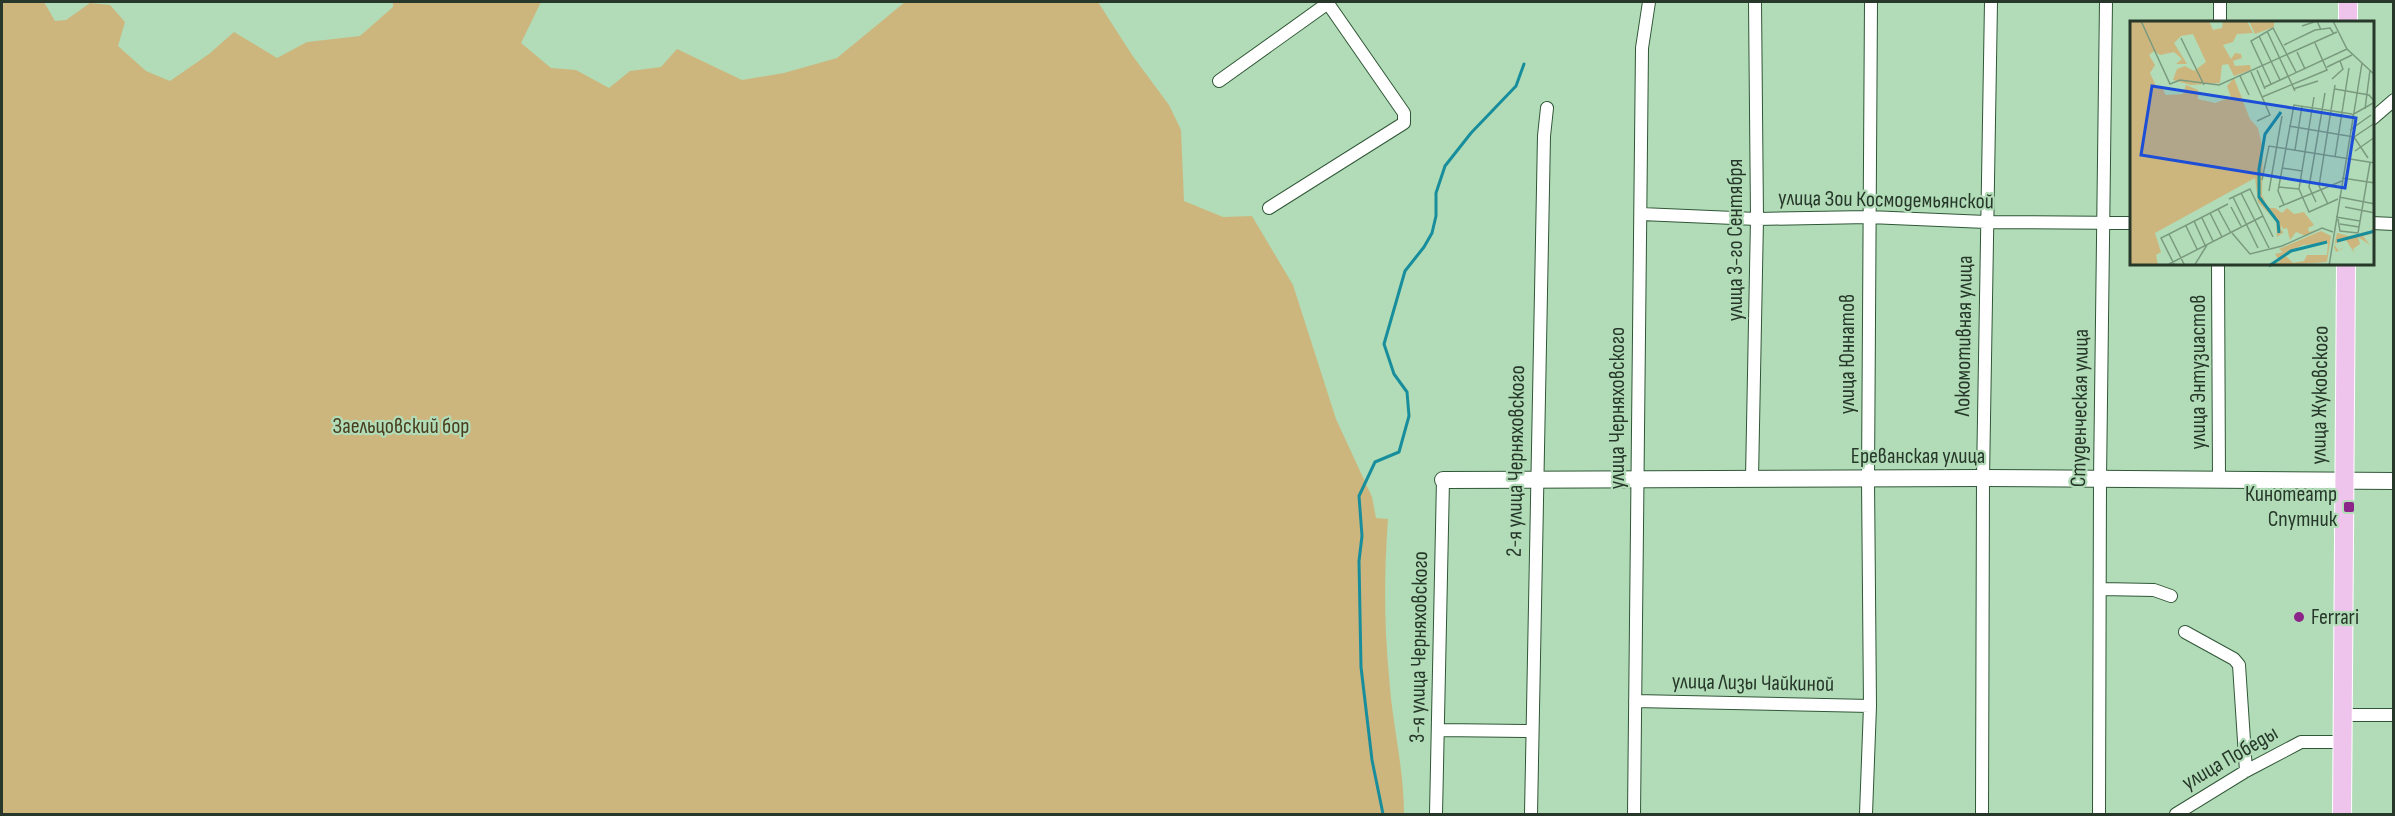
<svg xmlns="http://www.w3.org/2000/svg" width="2395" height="816" viewBox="0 0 2395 816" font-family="'Sofia Sans Condensed',sans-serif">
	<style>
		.green { fill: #cdb67d }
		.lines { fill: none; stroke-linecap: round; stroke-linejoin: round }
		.stream { stroke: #188e9d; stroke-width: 3 }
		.street-casing { stroke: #305737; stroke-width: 14 }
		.secondary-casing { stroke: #305737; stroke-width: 18 }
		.primary-casing { stroke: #fff; stroke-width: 20 }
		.street { stroke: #fff; stroke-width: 12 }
		.secondary { stroke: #fff; stroke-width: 16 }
		.primary { stroke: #efc4ec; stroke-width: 18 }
		.poi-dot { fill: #8c248a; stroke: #b1dcb7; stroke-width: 2 }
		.labels { text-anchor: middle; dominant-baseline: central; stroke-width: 4.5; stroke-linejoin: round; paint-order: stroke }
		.street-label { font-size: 22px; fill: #27382a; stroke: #b1dcb7 }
		.park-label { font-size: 22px; fill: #493d1d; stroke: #b1dcb7 }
		.poi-label { font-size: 22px; fill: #27382a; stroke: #b1dcb7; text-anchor: end }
		.inset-river { fill: none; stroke: #188e9d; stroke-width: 3 }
		.inset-road { fill: none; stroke: #7a9a7f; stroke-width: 1.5 }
		.view { fill: #1d4ed8; fill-opacity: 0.15; stroke: #1d4ed8; stroke-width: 3 }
		.inset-edge { fill: none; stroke: #27382a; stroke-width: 3 }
	</style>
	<rect width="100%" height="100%" fill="#b1dcb7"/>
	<path class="green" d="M 2,2 L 44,2 L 55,21 L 66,20 L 90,3 L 110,5 L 125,22 L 118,46 L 146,71 L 170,81 L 209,54 L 234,32 L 277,58 L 307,42 L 360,36 L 393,7 L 393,2 L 541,2 L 521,43 L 551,68 L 576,70 L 609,88 L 630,71 L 661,67 L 677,49 L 742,80 L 784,73 L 837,58 L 905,2 L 1098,2 L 1132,55 L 1169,105 L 1181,130 L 1184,201 L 1223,217 L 1252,216 L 1293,285 L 1336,419 L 1372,497 L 1376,518 L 1388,519 C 1384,572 1384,624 1389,676 C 1392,723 1404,768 1404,814 L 2,814 Z"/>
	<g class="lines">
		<path class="stream" d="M 1383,814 L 1372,760 L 1361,667 L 1359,561 L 1362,536 L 1359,496 L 1375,462 L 1399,452 L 1409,416 L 1407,392 L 1394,374 L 1384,344 L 1405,271 L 1424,247 L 1432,233 L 1436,216 L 1436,193 L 1445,166 L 1471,133 L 1516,86 L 1524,64"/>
		<defs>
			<path id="street" d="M 2220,22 L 2220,2
				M 1219,81 L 1328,3
				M 2372,119 L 2394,100
				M 1269,208 L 1404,123 L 1404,113 L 1327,2
				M 1641,214 L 1757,219 L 1869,217 L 1986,222 L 2131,223
				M 2372,223 L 2394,224
				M 2218,264 L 2219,481
				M 1752,478 L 1757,219 L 1755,2
				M 2101,589 L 2154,590 L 2171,596
				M 2185,632 L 2234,659 L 2239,665 L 2246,771
				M 1635,701 L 1870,706
				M 2341,715 L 2394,715
				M 1439,730 L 1532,731
				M 1436,814 L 1443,480
				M 1531,814 L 1544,136 L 1547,108
				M 1634,814 L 1642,48 L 1649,2
				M 1866,814 L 1870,706 L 1868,479 L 1871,2
				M 1982,814 L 1983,478 L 1991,2
				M 2099,814 L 2100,479 L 2106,2
				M 2176,814 L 2246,771 L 2301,742 L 2343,742"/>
			<path id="secondary" d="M 1443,480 L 1983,478 L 2394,481"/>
			<path id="primary" d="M 2348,22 L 2348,2
				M 2342,814 L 2346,264"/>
		</defs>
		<use href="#street" class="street-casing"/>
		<use href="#secondary" class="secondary-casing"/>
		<use href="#primary" class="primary-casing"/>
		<use href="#street" class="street"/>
		<use href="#secondary" class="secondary"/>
		<use href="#primary" class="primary"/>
	</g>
	<g class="poi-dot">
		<rect x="2343" y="501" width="12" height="12" rx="3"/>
		<circle cx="2299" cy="617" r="6"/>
	</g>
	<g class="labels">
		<g class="street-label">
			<text transform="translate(1886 200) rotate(1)">улица Зои Космодемьянской</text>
			<text transform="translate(1735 240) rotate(-90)">улица 3-го Сентября</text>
			<text transform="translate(1964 336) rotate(-89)">Локомотивная улица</text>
			<text transform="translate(1847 354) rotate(-90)">улица Юннатов</text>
			<text transform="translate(2198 372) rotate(-90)">улица Энтузиастов</text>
			<text transform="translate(2320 395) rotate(-89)">улица Жуковского</text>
			<text transform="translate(1617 408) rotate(-90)">улица Черняховского</text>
			<text transform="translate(2080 408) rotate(-89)">Студенческая улица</text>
			<text x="1918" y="456">Ереванская улица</text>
			<text transform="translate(1516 461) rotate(-89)">2-я улица Черняховского</text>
			<text transform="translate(1419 647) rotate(-89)">3-я улица Черняховского</text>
			<text transform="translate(1753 683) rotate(1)">улица Лизы Чайкиной</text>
			<text transform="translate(2230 758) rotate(-30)">улица Победы</text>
		</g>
		<g class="park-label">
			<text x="401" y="426">Заельцовский бор</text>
		</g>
		<g class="poi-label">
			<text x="2337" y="494">Кинотеатр<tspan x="2337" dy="25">Спутник</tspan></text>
			<text x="2311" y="617" text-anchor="start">Ferrari</text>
		</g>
	</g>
	<g transform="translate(2130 21)">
		<rect width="244" height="244" fill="#b1dcb7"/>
		<path d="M 0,0 L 79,0 L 83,9 L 92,7 L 93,0 L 117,0 L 123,12 L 107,13 L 103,21 L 93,24 L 101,38 L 105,32 L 111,33 L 112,37 L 103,40 L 105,45 L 120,44 L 121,49 L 104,55 L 98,43 L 92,44 L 90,62 L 61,64 L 43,59 L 47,48 L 55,45 L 64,50 L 76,41 L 63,13 L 51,15 L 44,22 L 57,43 L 46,43 L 52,38 L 44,31 L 30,34 L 24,30 L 19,34 L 25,44 L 20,52 L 27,67 L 32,67 L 36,74 L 53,73 L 56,64 L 68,69 L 68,78 L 85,82 L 101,76 L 97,65 L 104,57 L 120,98 L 128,107 L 133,128 L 132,174 L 138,187 L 145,187 L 152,192 L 157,187 L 164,193 L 174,191 L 184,204 L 178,207 L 179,211 L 189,208 L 176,215 L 166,211 L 160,219 L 157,207 L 153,208 L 151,204 L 151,209 L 154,211 L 147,216 L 146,200 L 128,181 L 125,157 L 25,212 L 31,231 L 26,234 L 28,244 L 0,244 ZM 119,0 L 144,0 L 144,6 L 125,13 ZM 244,205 L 242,213 L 233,215 L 240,224 L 228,216 L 230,223 L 223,228 L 225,233 L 216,219 L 204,223 L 208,229 L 215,226 L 206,231 L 204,226 L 207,212 L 219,215 L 240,212 ZM 191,210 L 201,215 L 197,241 L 136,245 L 150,241 L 145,233 L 153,231 L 149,228 ZM 198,222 L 197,234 L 177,234 L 174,240 L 163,242 L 154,233 L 173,224 Z" fill="#cdb67d" fill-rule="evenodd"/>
		<path class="inset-river" d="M 149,212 L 148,201 L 129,176 L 129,148 L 135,113 L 151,91M 207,220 L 245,210M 139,245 L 161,230 L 197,221"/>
		<path class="inset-road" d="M 11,0 L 40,63 L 50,59 L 89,64 L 207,11M 203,0 L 217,28 L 245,54M 172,5 L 187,0 L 191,9M 137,10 L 165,70M 129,15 L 150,59M 51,17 L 74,64M 154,24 L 185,9 L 200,7 L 204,13M 167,31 L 175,48M 197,46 L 222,34M 127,49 L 135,68M 121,51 L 140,94 L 127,100M 110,55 L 119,74M 202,58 L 213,48 L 210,40M 141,63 L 121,20 L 143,7 L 166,51M 135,66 L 217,28M 163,68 L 188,60M 205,68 L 239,74 L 245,81M 132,76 L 197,49 L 185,22M 184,76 L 169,168 L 179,191 L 208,178M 235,88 L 240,49M 222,94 L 245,81M 159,105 L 224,116 L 245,102M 220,109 L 241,94M 224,116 L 238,137M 165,129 L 172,85M 225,130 L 245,116M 205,136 L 219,47M 152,147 L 172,150M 212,157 L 245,162M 132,159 L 139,125 L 245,142M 149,166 L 169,168M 139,170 L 152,95M 111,172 L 139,227M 103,176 L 128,227M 209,176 L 245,183M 99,178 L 120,168 L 143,216M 186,181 L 179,166 L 195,72M 198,183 L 189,165 L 205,64M 154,184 L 148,170 L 164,84 L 222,93M 101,186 L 111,205M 149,186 L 212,160M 215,186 L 245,192M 88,188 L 101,212M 80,192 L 92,216M 206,196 L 230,200M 72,197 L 83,220M 208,198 L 210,210 L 228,212 L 240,142M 64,200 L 75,224M 210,203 L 229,206M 56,205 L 67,228M 102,212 L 120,233 L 152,225 L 192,207 L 203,211M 39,213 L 55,245M 39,243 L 133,195M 45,245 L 31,217 L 98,183M 64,245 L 77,224M 199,245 L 232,42"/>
		<path class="view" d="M 22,65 L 226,97 L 215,167 L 11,134 Z"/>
		<rect width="244" height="244" class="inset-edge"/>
	</g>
	<rect width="2395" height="816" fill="none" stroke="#27382a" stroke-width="6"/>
</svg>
